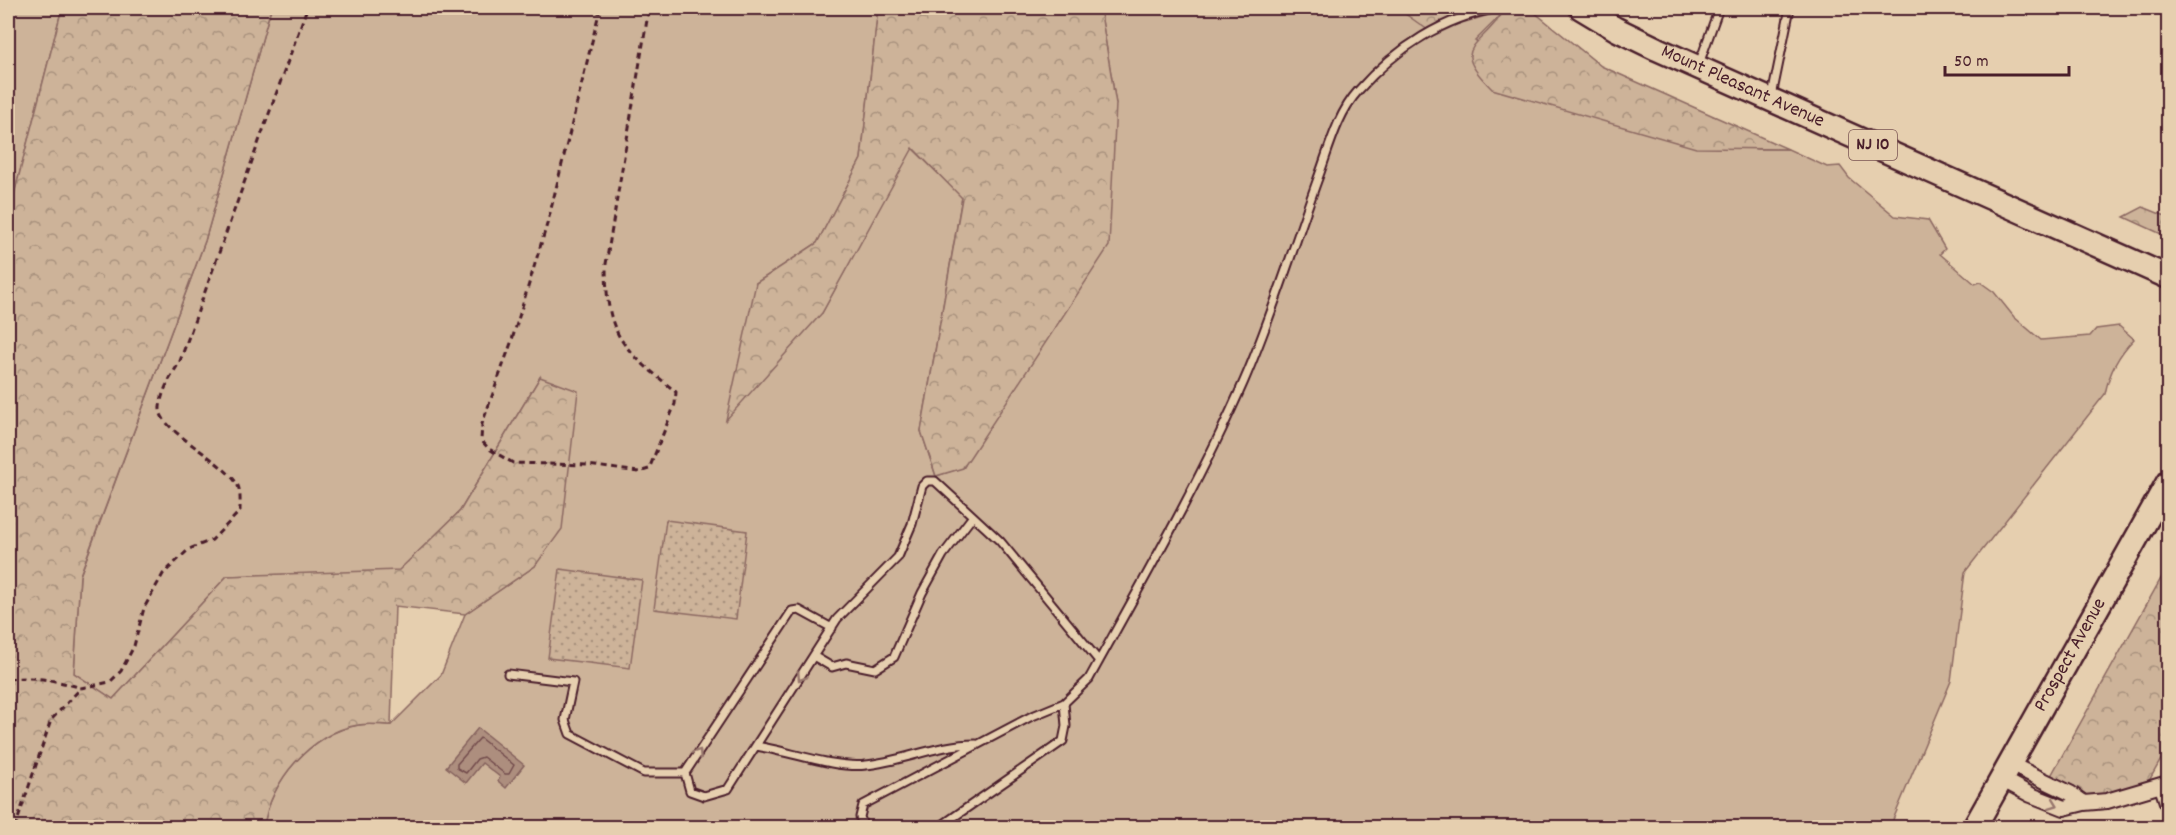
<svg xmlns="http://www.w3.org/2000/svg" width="2176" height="835" viewBox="0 0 2176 835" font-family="Dekko,sans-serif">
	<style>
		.grass { fill: #cdb399; stroke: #8c6962; stroke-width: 1.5 }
		.forest { fill: url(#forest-crowns); stroke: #8c6962; stroke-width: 1.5 }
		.park { fill: url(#park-dots); stroke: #8c6962; stroke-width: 1.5 }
		.water { fill: #ad8e7e; stroke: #85625d; stroke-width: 1.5 }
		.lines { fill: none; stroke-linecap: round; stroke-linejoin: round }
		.shore { stroke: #724b4c; stroke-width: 1.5 }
		.service-casing { stroke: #4a1f2b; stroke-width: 11 }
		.minor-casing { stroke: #4a1f2b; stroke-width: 18 }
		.primary-casing { stroke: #4a1f2b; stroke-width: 27 }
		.path { stroke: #4a1f2b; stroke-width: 3; stroke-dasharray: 6 4.5; stroke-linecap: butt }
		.service { stroke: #e6cfaf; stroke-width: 7 }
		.minor { stroke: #e6cfaf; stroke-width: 14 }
		.primary { stroke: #e6cfaf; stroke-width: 22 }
		.oneway { stroke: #98776d }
		.labels { text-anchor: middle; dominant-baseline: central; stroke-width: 5; stroke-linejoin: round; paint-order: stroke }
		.shield { fill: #e6cfaf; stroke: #795453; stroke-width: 1.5 }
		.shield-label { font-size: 18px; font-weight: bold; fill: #4a1f2b }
		.street-label { font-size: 20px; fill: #4a1f2b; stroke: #e6cfaf }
	</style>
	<defs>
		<pattern id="forest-crowns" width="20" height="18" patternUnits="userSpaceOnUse" patternTransform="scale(1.5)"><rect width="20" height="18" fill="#cdb399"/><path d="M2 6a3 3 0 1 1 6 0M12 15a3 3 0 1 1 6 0" fill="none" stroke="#a8917d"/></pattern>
		<pattern id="park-dots" width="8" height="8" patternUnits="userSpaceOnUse" patternTransform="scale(1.5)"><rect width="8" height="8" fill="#cdb399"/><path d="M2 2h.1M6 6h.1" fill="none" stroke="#a8917d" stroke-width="1.8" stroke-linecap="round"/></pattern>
	</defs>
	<rect width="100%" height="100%" fill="#e6cfaf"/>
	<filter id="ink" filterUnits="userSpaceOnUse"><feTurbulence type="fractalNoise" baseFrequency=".0167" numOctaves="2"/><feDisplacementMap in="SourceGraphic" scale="12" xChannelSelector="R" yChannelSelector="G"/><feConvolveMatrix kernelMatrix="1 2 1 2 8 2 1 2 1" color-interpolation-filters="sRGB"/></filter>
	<g filter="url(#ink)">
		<path class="grass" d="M 8,8 L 62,8 L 8,218 Z
			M 271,8 L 878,8 L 861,159 L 817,243 L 756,283 L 822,313 L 912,148 L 962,197 L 921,431 L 936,476 L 964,467 L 1116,104 L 1100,8 L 1406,8 L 1461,22 L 1496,12 L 1501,15 L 1475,41 L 1756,149 L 1788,149 L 1827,167 L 1840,166 L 1849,178 L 1895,216 L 1928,220 L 1945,249 L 1940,254 L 1975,284 L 1980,282 L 1994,292 L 2014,317 L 2041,340 L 2090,336 L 2096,329 L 2119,326 L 2134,339 C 2119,354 2109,373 2105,394 L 1965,572 L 1951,681 L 1890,827 L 264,827 C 269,782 312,732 359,725 C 369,723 381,725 391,725 L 441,675 L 465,614 L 535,566 L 540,377 L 460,511 L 399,571 L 227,576 L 113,699 L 74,673 L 80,576 L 205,241 Z"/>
		<path class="forest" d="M 62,8 L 271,8 L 205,241 L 80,575 L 74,673 L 113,699 L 227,576 L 399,570 L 460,511 L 540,377 L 578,391 L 562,529 L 535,566 L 465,614 L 395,606 L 391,725 C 381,725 369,723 358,725 C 312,732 269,782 264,827 L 8,827 L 8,218 Z
			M 878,8 L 1100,8 L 1116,104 L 1109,246 L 963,468 L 936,476 L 921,431 L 962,198 L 913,148 L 822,313 L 726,420 L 756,283 L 817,243 L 861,159 Z
			M 1397,8 L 1529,8 L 1601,66 L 1788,149 L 1696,148 L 1492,89 C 1449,47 1478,49 1501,15 L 1496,13 L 1458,24 L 1435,35 Z
			M 2143,207 L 2168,217 L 2168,237 L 2124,217 Z
			M 2168,566 L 2168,747 L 2146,786 L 2084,805 L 2043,790 Z"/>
		<path class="park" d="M 666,520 L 747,531 L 736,619 L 654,609 Z
			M 560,569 L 642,580 L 630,668 L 548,658 Z"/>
		<path class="water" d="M 478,728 L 524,765 L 506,788 L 498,781 L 500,777 L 482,763 L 466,783 L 446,767 Z"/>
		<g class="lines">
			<path class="shore" d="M 480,738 L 514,765 L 509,774 L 505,774 L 483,757 L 477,759 L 466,773 L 457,768 L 457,764 Z"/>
			<defs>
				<path id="service" d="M 1699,64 L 1719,8
					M 1772,96 L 1790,8
					M 832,628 L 799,610 L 792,611 L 685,773 L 690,791 L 704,796 L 728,789 L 837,619 L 898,557 L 912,524 L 922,486 L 927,481 L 935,481 L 973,516
					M 815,657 L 832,667 L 846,663 L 875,669 L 894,657 L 922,593 L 943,555 L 973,516 L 1000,541 L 1099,661
					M 508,674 L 573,682 L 565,720 L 570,734 L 644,773 L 685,773
					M 756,746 C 788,751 836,769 866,765 C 904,761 937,744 976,744
					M 2158,786 L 2168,816
					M 864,828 L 860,817 L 863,805 L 1030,717 L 1064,703 L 1089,679 C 1143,581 1199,484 1244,381 C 1272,316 1293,248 1317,181 C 1328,152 1337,114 1358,91 C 1396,48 1444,17 1499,8
					M 938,828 L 1063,741 L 1066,726 L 1064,703"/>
				<path id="minor" d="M 2001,779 L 2031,795 L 2064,808 L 2084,803 L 2070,793 L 2010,764
					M 2084,803 L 2107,801 L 2168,783"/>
				<g id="primary">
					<path id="s1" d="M 1581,8 L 1616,29 L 1657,49 L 2168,277"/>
					<path id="s2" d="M 1974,828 L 2168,482"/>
				</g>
			</defs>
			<use href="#service" class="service-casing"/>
			<use href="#minor" class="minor-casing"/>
			<use href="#primary" class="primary-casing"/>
			<path class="path" d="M 598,8 L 599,13 L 548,221 L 511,343 L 482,424 L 481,440 L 489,449 L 513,463 L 588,465 L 639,472 L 649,469 L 675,404 L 676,392 C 622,347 606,338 606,264 L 649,8
				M 8,679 C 34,676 56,680 81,688
				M 15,828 L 51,720 L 81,688 L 110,682 L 121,671 L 134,646 L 144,608 L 163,574 L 189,549 L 212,540 L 240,511 C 240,503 241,490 237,484 C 222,459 158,430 160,408 C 161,391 172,375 180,361 L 307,8"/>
			<use href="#service" class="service"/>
			<use href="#minor" class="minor"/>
			<use href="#primary" class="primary"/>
		</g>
		<defs><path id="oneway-chevron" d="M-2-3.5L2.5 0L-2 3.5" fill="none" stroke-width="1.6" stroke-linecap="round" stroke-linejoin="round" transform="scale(1.5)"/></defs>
		<g class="oneway">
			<use href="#oneway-chevron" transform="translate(801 677) rotate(123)"/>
			<use href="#oneway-chevron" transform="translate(698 753) rotate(-57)"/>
			<use href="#oneway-chevron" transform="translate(2054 804) rotate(21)"/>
		</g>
	</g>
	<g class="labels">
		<rect class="shield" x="1849" y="130" width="48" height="30" rx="4.5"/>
		<g class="shield-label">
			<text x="1873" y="145">NJ 10</text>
		</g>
		<g class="street-label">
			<text stroke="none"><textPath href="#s1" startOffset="180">Mount Pleasant Avenue</textPath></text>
			<text stroke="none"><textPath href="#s2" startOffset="198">Prospect Avenue</textPath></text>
		</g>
	</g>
	<rect width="2176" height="835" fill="none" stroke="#e6cfaf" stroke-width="30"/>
	<rect x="15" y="15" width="2146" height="805" fill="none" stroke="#4a1f2b" stroke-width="2" filter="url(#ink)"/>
	<path d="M1945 66v9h124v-9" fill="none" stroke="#4a1f2b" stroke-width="3"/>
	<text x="1954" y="66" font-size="18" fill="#4a1f2b" stroke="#e6cfaf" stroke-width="4.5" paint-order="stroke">50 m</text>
</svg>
